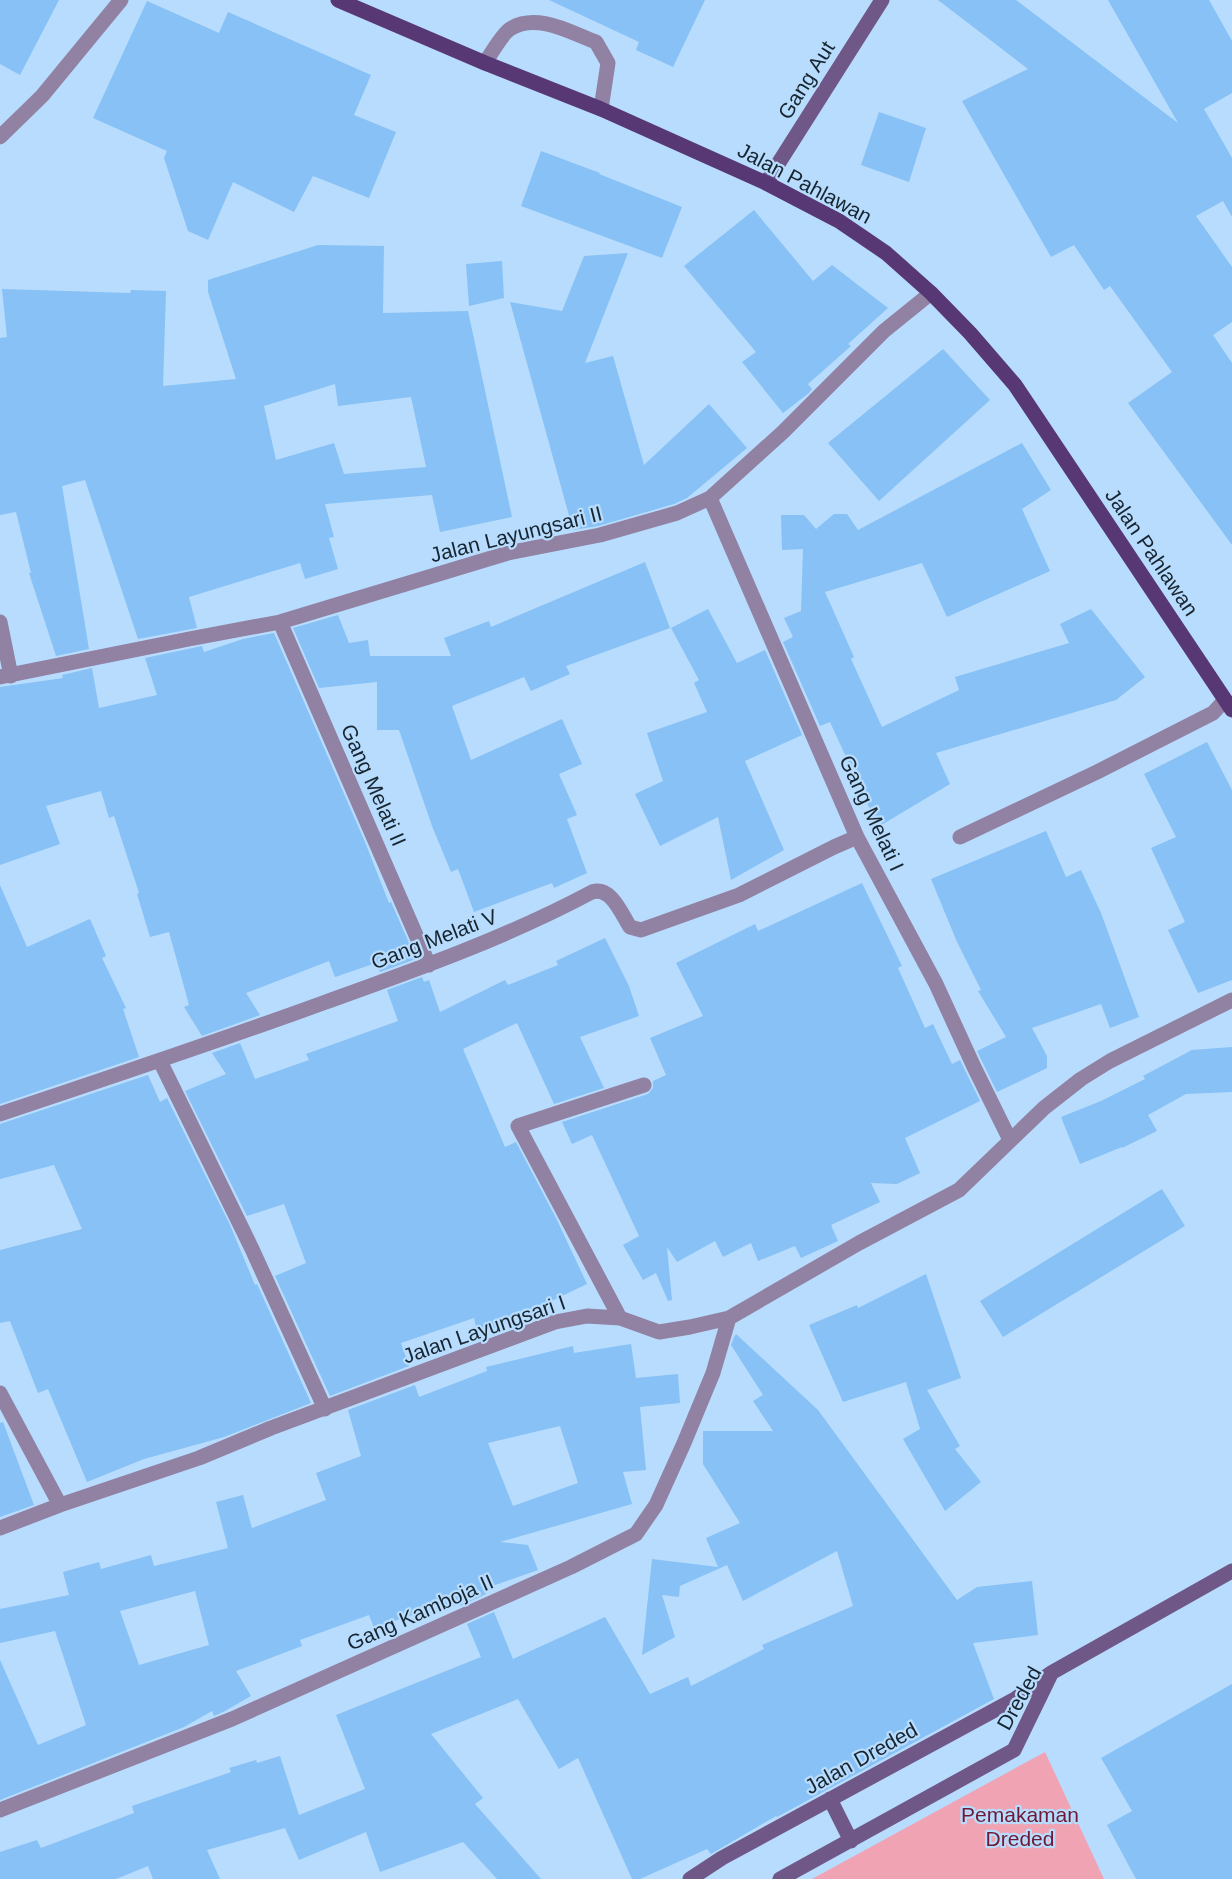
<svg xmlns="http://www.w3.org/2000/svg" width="1232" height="1879" viewBox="0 0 1232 1879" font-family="Arial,sans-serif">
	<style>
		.green { fill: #f0a3b2 }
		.building { fill: #87c1f5; fill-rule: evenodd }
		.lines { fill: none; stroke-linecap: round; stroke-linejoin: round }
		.lane { stroke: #9181a3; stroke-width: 15 }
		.street { stroke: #9181a3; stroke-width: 15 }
		.secondary { stroke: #6f5788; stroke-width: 15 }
		.primary { stroke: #573874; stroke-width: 15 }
		.labels { text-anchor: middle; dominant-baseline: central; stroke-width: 4.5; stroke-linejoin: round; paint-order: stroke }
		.street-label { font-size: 21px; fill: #172531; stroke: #b8dcfd }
		.park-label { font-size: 21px; fill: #6e1935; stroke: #b8dcfd }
	</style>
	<rect width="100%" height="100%" fill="#b8dcfd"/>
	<path class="green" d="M 1045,1752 L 1104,1879 L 812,1879 Z"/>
	<path class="building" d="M 0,0 L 59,0 L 20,75 L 0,64 Z
		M 549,0 L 705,0 L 673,67 L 636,50 L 639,42 Z
		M 938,0 L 1016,0 L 1178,123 L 1108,0 L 1209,0 L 1232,41 L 1232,93 L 1204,109 L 1232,158 L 1232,217 L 1223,201 L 1196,216 L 1232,267 L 1232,322 L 1213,335 L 1232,363 L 1232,545 L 1128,403 L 1172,372 L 1110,286 L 1104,290 L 1074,245 L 1051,257 L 962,101 L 1028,69 Z
		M 147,1 L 219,33 L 228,12 L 371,75 L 354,115 L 396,132 L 369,198 L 313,176 L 294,212 L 233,182 L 208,240 L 188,231 L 164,158 L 167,151 L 93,118 Z
		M 879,112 L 926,128 L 909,182 L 861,165 Z
		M 541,151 L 600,173 L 599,174 L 682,207 L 662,258 L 521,206 Z
		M 754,210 L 813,281 L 832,265 L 888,308 L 848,344 L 851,346 L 808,384 L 812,389 L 809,393 L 783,413 L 742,362 L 756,352 L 684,266 Z
		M 318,245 L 384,246 L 383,313 L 468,311 L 512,517 L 440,532 L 432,495 L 325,504 L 334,537 L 329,538 L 338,569 L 305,579 L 300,563 L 189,597 L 197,628 L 138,639 L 85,480 L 62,486 L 89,649 L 56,656 L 29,573 L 31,573 L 16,512 L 0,515 L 0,338 L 7,337 L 2,289 L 130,293 L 131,290 L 166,291 L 163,386 L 236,379 L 208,292 L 208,280 ZM 335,384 L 338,406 L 411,397 L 426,467 L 344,474 L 334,443 L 276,460 L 264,406 Z
		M 628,253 L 585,363 L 613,356 L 644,465 L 709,404 L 747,448 L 687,498 L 674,504 L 598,526 L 573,530 L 510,302 L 562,311 L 584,256 Z
		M 502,261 L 504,298 L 469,306 L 466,264 Z
		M 943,349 L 990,400 L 879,501 L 828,443 Z
		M 1022,443 L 1051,490 L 1022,509 L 1050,571 L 947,617 L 922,563 L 825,592 L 854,657 L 851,659 L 882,727 L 959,690 L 955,677 L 1069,643 L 1060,624 L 1091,609 L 1145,677 L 1116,700 L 936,753 L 950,784 L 878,827 L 830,722 L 820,726 L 783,642 L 793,637 L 784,618 L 801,611 L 803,549 L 782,550 L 781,515 L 804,515 L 816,529 L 834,514 L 847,514 L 858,530 Z
		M 645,562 L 670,628 L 566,666 L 570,674 L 531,691 L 524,677 L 452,706 L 471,760 L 562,719 L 582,764 L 559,774 L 577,815 L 567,819 L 587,873 L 554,888 L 552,883 L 474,912 L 458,869 L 451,872 L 432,826 L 399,730 L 377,730 L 377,682 L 319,688 L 293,628 L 338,615 L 349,643 L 368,640 L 370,656 L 451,656 L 444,638 L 489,621 L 491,627 Z
		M 708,609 L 737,663 L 765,650 L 802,735 L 745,761 L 784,850 L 731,880 L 718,817 L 660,846 L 635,794 L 663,781 L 647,733 L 707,712 L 694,683 L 699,680 L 671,628 Z
		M 274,633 L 365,842 L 389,903 L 391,902 L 416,959 L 380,972 L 376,963 L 335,977 L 329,961 L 246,993 L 260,1015 L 202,1036 L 184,1007 L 189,1005 L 169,932 L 150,937 L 137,894 L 139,893 L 114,816 L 109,818 L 101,791 L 46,806 L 60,844 L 0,865 L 0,687 L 63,678 L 62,675 L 92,668 L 99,708 L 157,695 L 145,658 L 202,646 L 204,652 L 243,639 Z
		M 1207,742 L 1232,790 L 1232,980 L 1198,993 L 1168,930 L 1185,922 L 1151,848 L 1176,837 L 1144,774 Z
		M 1046,831 L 1066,877 L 1081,870 L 1101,913 L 1139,1017 L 1110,1028 L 1101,1004 L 1032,1028 L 1047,1056 L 1047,1068 L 997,1092 L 977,1051 L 1006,1037 L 978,991 L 981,990 L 957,942 L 931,879 Z
		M 862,883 L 902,966 L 898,968 L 925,1028 L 933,1024 L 952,1064 L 960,1060 L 980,1101 L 905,1138 L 920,1173 L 897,1184 L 871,1183 L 880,1202 L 831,1225 L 838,1241 L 801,1258 L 795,1246 L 758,1261 L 751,1243 L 723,1257 L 715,1241 L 677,1262 L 667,1247 L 672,1300 L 668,1301 L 656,1273 L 643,1280 L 623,1245 L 639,1236 L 592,1135 L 572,1144 L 562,1122 L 648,1094 L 653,1088 L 653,1081 L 666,1075 L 650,1038 L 703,1016 L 676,963 L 755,924 L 758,931 Z
		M 0,885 L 27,947 L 90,919 L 106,956 L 102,958 L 126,1008 L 123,1009 L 139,1057 L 0,1104 Z
		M 605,938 L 629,986 L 639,1016 L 580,1037 L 604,1088 L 554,1104 L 517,1023 L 463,1049 L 505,1147 L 516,1142 L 557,1220 L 587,1284 L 478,1336 L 474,1318 L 401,1343 L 409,1366 L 330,1396 L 275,1276 L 306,1263 L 284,1204 L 247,1216 L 185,1091 L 226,1074 L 212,1053 L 240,1043 L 255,1079 L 309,1060 L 306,1054 L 398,1021 L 387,990 L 422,977 L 424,982 L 429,980 L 440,1012 L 505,980 L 508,985 L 558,965 L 556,961 Z
		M 1232,1047 L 1232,1092 L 1186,1094 L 1148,1115 L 1157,1131 L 1122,1148 L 1122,1147 L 1080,1164 L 1061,1117 L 1101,1101 L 1145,1079 L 1143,1076 L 1192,1050 Z
		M 148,1075 L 160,1102 L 167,1098 L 230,1225 L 255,1285 L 257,1284 L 311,1403 L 224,1437 L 144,1459 L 87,1482 L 48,1389 L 38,1393 L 10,1321 L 0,1323 L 0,1250 L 82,1229 L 54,1165 L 0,1179 L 0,1124 Z
		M 1162,1189 L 1185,1226 L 1003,1337 L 980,1301 Z
		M 926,1274 L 961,1378 L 927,1390 L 960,1446 L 955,1449 L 981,1482 L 945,1511 L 903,1439 L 920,1429 L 906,1382 L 843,1402 L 809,1325 L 857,1305 L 858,1308 Z
		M 736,1334 L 818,1410 L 957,1600 L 977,1587 L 1032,1581 L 1038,1635 L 973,1643 L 994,1699 L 777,1817 L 776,1816 L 711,1854 L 707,1849 L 640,1879 L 632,1879 L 578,1758 L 559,1769 L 518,1699 L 431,1734 L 483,1798 L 475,1804 L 541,1879 L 497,1879 L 463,1842 L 380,1872 L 366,1832 L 299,1860 L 285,1828 L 207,1850 L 220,1879 L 153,1879 L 148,1866 L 116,1879 L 0,1879 L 0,1852 L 37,1840 L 41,1848 L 134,1813 L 132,1806 L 231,1772 L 229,1768 L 256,1760 L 257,1763 L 280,1756 L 299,1815 L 365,1789 L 336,1715 L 481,1657 L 467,1624 L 494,1612 L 513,1659 L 605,1617 L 650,1694 L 688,1677 L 691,1686 L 764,1649 L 762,1645 L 853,1606 L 837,1551 L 743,1601 L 727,1565 L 680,1586 L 679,1597 L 662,1595 L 675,1637 L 642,1655 L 652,1559 L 718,1567 L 706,1538 L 740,1523 L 703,1464 L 703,1431 L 773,1431 L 753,1401 L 763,1395 L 731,1345 L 734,1337 Z
		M 631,1344 L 636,1378 L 678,1374 L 680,1403 L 640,1407 L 646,1470 L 623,1472 L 632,1504 L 500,1542 L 528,1545 L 538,1570 L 484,1589 L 486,1594 L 460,1606 L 459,1604 L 429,1616 L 427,1610 L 374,1628 L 369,1615 L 300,1640 L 302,1646 L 236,1671 L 251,1696 L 225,1711 L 214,1716 L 212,1711 L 184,1727 L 0,1800 L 0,1660 L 38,1745 L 86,1725 L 55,1631 L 0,1643 L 0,1609 L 69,1595 L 63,1572 L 99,1562 L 101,1569 L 151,1555 L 154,1566 L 228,1548 L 216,1502 L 243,1495 L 252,1528 L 326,1500 L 316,1473 L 361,1456 L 348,1410 L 415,1385 L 419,1397 L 487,1371 L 486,1367 L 573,1346 L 574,1353 ZM 560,1426 L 578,1483 L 513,1506 L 488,1443 ZM 195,1591 L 209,1645 L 139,1665 L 120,1611 Z
		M 3,1422 L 34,1505 L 0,1517 L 0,1423 Z
		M 1232,1684 L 1232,1879 L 1136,1879 L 1107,1825 L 1132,1811 L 1101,1758 Z"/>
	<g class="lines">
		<path class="lane" d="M 485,63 C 491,54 502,34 510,29 C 537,12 571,33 596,42 L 608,63 L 601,109
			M 960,837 L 1097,772 L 1213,713 L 1225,700"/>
		<path class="street" d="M 0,137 L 42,96 L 121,0
			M 710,498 L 857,837 L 936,984 L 974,1067 L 1010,1140
			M 0,622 L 11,676
			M 280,622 L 429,965
			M 0,677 L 189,639 L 280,622 L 508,553 L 600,535 L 677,513 L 710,498 L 783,432 L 884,331 L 931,293
			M 160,1061 L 252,1249 L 325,1409
			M 0,1114 C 108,1078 216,1042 323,1003 C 415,970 506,938 592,892 C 611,886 621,913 630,927 L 641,930 L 739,895 L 834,847 L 857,837
			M 620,1318 L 518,1126 L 644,1085
			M 0,1393 L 60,1505
			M 0,1528 L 60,1505 L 199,1458 L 271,1428 L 555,1322 L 587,1316 L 620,1318 L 659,1332 L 690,1327 L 729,1318 L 859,1243 L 959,1190 L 1044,1108 L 1081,1079 L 1110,1061 L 1232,1000
			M 0,1810 L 232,1719 L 571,1567 L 636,1534 L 656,1505 L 684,1443 L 713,1373 L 729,1318"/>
		<path class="secondary" d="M 766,183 L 882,0
			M 830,1799 L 851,1841
			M 690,1879 L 722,1858 L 1015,1699 L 1051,1673 L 1232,1571
			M 780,1879 L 1014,1750 L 1050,1676"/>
		<path class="primary" d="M 338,0 L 485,63 L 601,109 L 766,183 L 839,221 L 886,253 L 931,293 L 970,333 L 1015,385 L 1232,710"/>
	</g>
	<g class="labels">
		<g class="street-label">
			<text transform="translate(806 80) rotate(-58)">Gang Aut</text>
			<text transform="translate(805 183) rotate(28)">Jalan Pahlawan</text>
			<text transform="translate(516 534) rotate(-14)">Jalan Layungsari II</text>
			<text transform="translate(1152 552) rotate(56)">Jalan Pahlawan</text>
			<text transform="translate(374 785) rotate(66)">Gang Melati II</text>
			<text transform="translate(872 813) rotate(65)">Gang Melati I</text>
			<text transform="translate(434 939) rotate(-21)">Gang Melati V</text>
			<text transform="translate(484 1329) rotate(-19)">Jalan Layungsari I</text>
			<text transform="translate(420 1612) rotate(-24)">Gang Kamboja II</text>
			<text transform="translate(1019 1698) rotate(-61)">Dreded</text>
			<text transform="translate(861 1758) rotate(-29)">Jalan Dreded</text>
		</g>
		<g class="park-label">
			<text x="1020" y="1814">Pemakaman<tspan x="1020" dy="24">Dreded</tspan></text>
		</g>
	</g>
</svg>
